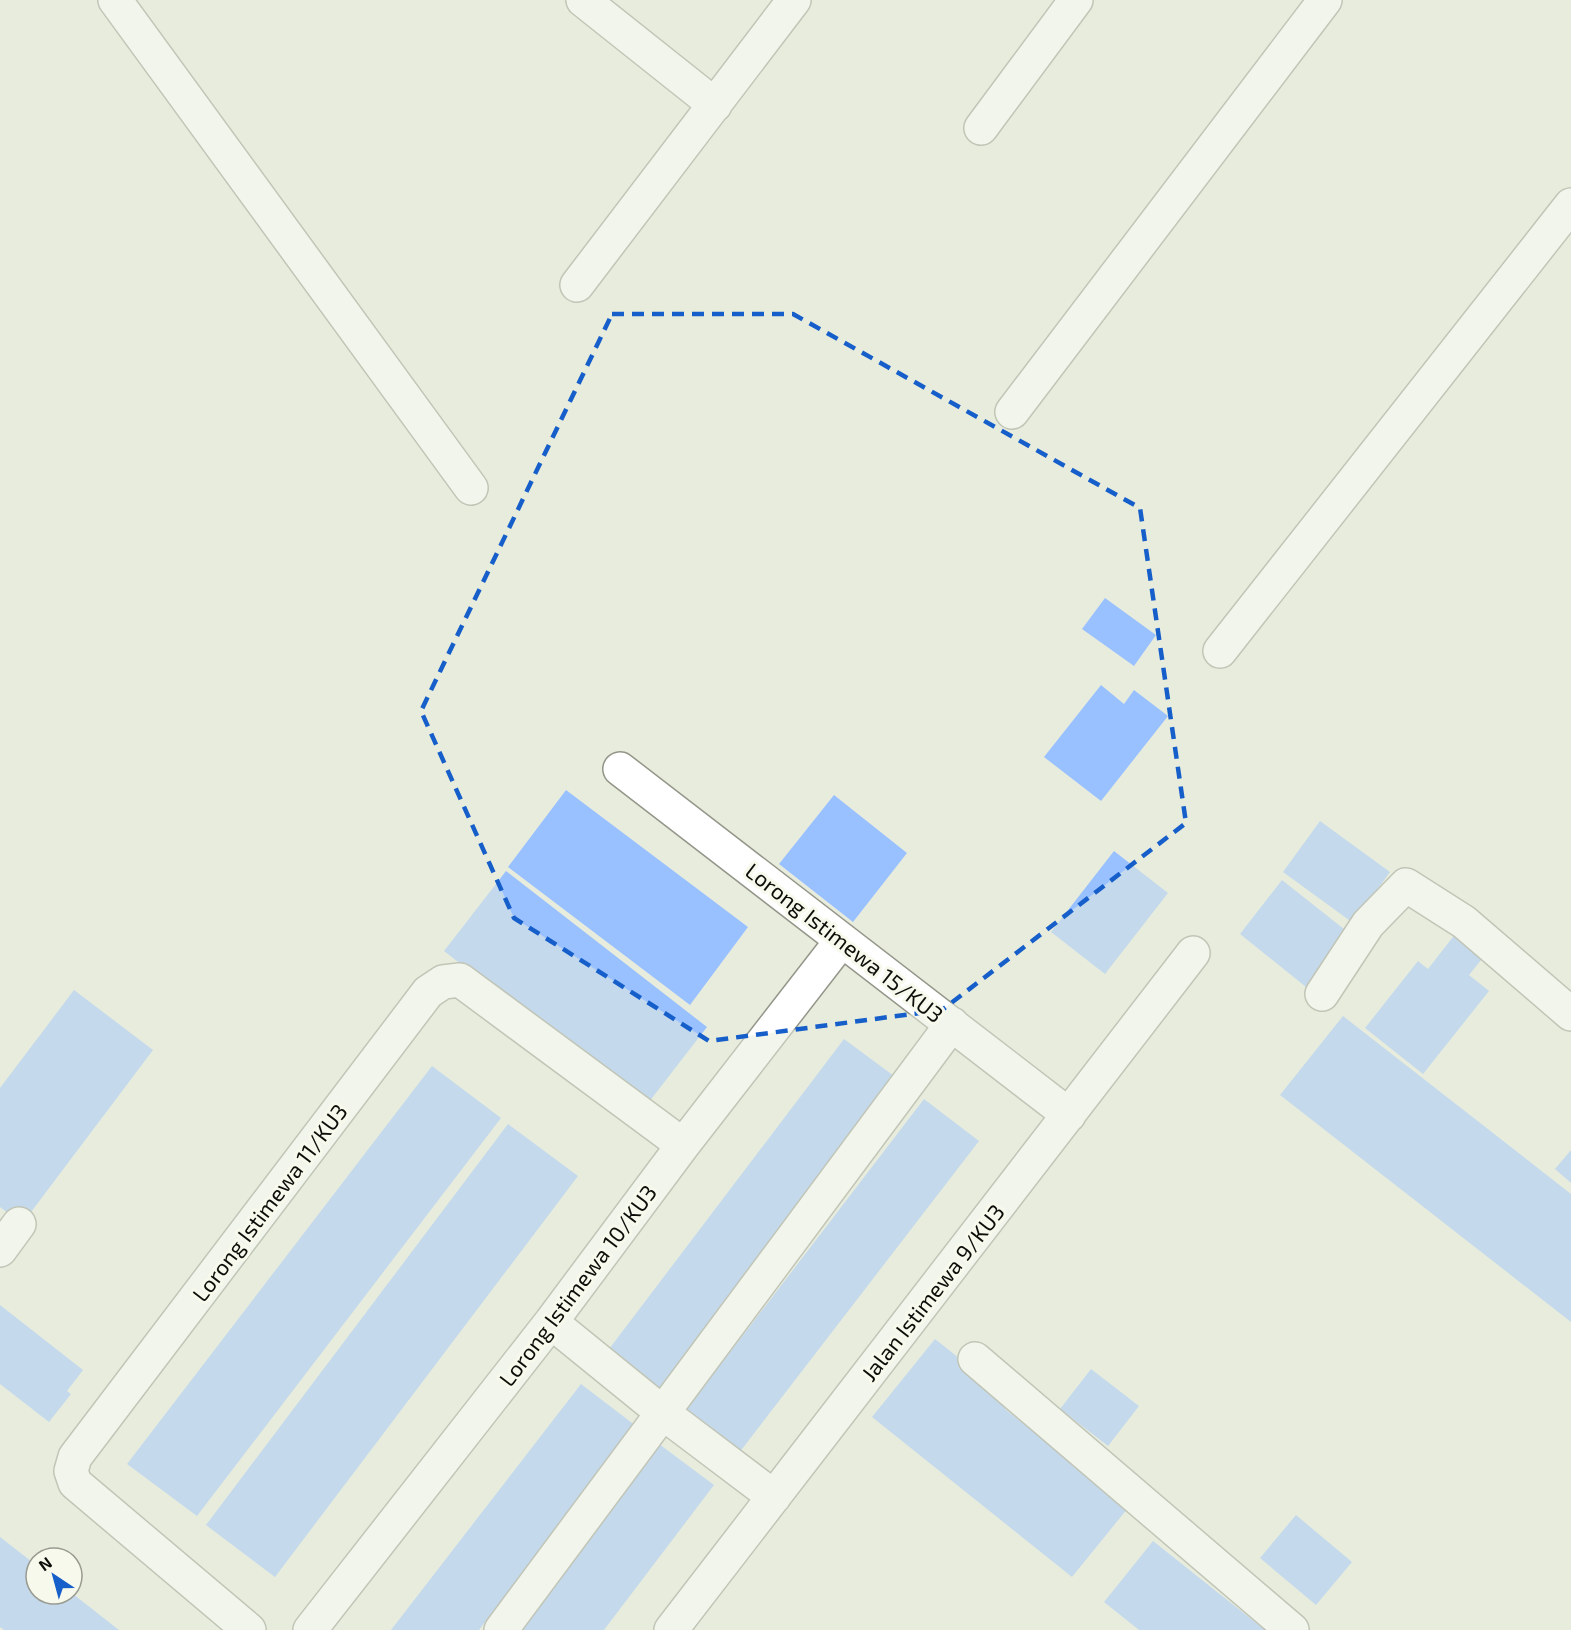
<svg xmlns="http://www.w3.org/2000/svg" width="1571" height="1630" viewBox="0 0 1571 1630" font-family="'Exo 2',sans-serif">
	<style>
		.building { fill: #9ac1ff }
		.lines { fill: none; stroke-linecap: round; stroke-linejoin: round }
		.minor-casing { stroke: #939689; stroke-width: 36 }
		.minor { stroke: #fff; stroke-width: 33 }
		.marked { fill: none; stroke: #165fca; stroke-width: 4.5; stroke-dasharray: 12 8; stroke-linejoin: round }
		.labels { text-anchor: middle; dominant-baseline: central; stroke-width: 6; stroke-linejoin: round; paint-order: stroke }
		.street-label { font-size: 22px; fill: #0d0e0a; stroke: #f6f9eb }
	</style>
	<rect width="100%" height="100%" fill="#e8ecdd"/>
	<path class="building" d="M 1105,598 L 1156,635 L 1134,666 L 1082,629 Z
		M 1101,685 L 1124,704 L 1134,690 L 1168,716 L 1101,801 L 1044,757 Z
		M 566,790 L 748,927 L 690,1005 L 508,867 Z
		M 834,795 L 907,853 L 853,922 L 779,864 Z
		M 1320,821 L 1390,872 L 1353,923 L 1283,872 Z
		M 1114,851 L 1168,893 L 1105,974 L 1051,932 Z
		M 506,871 L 707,1027 L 645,1107 L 444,951 Z
		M 1282,880 L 1349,933 L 1306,987 L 1240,934 Z
		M 1456,933 L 1485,955 L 1469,975 L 1489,991 L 1423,1074 L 1365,1028 L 1418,961 L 1428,969 Z
		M 74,990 L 153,1050 L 22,1224 L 0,1207 L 0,1088 Z
		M 1343,1016 L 1571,1194 L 1571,1322 L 1280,1095 Z
		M 844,1039 L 898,1079 L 654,1402 L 600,1361 Z
		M 432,1066 L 501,1118 L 197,1516 L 127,1464 Z
		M 924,1099 L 979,1141 L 732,1462 L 678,1420 Z
		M 508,1124 L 578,1176 L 275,1577 L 206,1525 Z
		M 1571,1150 L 1571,1183 L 1555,1169 Z
		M 0,1305 L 83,1370 L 67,1391 L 71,1394 L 49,1422 L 0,1384 Z
		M 935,1339 L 1012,1400 L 1005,1409 L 1128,1508 L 1072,1577 L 872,1417 Z
		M 1091,1369 L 1139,1406 L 1108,1446 L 1060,1409 Z
		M 581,1384 L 636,1426 L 479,1630 L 391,1630 Z
		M 659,1444 L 714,1485 L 604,1630 L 517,1630 Z
		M 1296,1515 L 1352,1562 L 1316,1605 L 1260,1558 Z
		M 0,1537 L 36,1565 L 36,1594 L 73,1594 L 119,1630 L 4,1630 L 0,1627 Z
		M 1153,1541 L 1265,1630 L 1139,1630 L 1104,1602 Z"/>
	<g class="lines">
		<defs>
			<path id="minor" d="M 115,0 L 471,488
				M 583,0 L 715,105
				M 981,128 L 1076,0
				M 577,285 L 794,0
				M 1012,412 L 1325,0
				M 1220,651 L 1571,205
				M 620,769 L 1069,1115
				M 1322,994 L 1368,924 L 1406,885 L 1464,922 L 1571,1014
				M 0,1250 L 19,1224
				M 551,1322 L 663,1413 L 774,1497
				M 975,1359 L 1292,1630
				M 249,1630 L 75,1483 L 71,1471 L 75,1457 L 428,992 L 443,982 L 460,980 L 683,1145
				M 310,1630 L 551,1322 L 683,1145 L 842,940
				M 501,1630 L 952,1024
				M 671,1630 L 1193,953"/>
		</defs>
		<use href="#minor" class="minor-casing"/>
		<use href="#minor" class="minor"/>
	</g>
	<path d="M0 0H1571V1630H0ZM 612,314 L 793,314 L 1140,508 L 1186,823 L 942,1010 L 709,1041 L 514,918 L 421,711 Z" fill="#e8ecdd" fill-opacity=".55" fill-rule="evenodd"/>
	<path class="marked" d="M 612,314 L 793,314 L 1140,508 L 1186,823 L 942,1010 L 709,1041 L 514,918 L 421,711 Z"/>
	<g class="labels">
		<g class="street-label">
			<text transform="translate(845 942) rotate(38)">Lorong Istimewa 15/KU3</text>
			<text transform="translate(269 1202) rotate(-53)">Lorong Istimewa 11/KU3</text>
			<text transform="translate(577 1285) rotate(-53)">Lorong Istimewa 10/KU3</text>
			<text transform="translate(932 1292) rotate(-52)">Jalan Istimewa 9/KU3</text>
		</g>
	</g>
	<g transform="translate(54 1576) rotate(324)"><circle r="28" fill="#f6f9eb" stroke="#999b91" stroke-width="1.5"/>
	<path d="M0-4.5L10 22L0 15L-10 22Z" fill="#165fca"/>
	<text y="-9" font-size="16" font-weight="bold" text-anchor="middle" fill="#0d0e0a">N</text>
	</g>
</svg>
